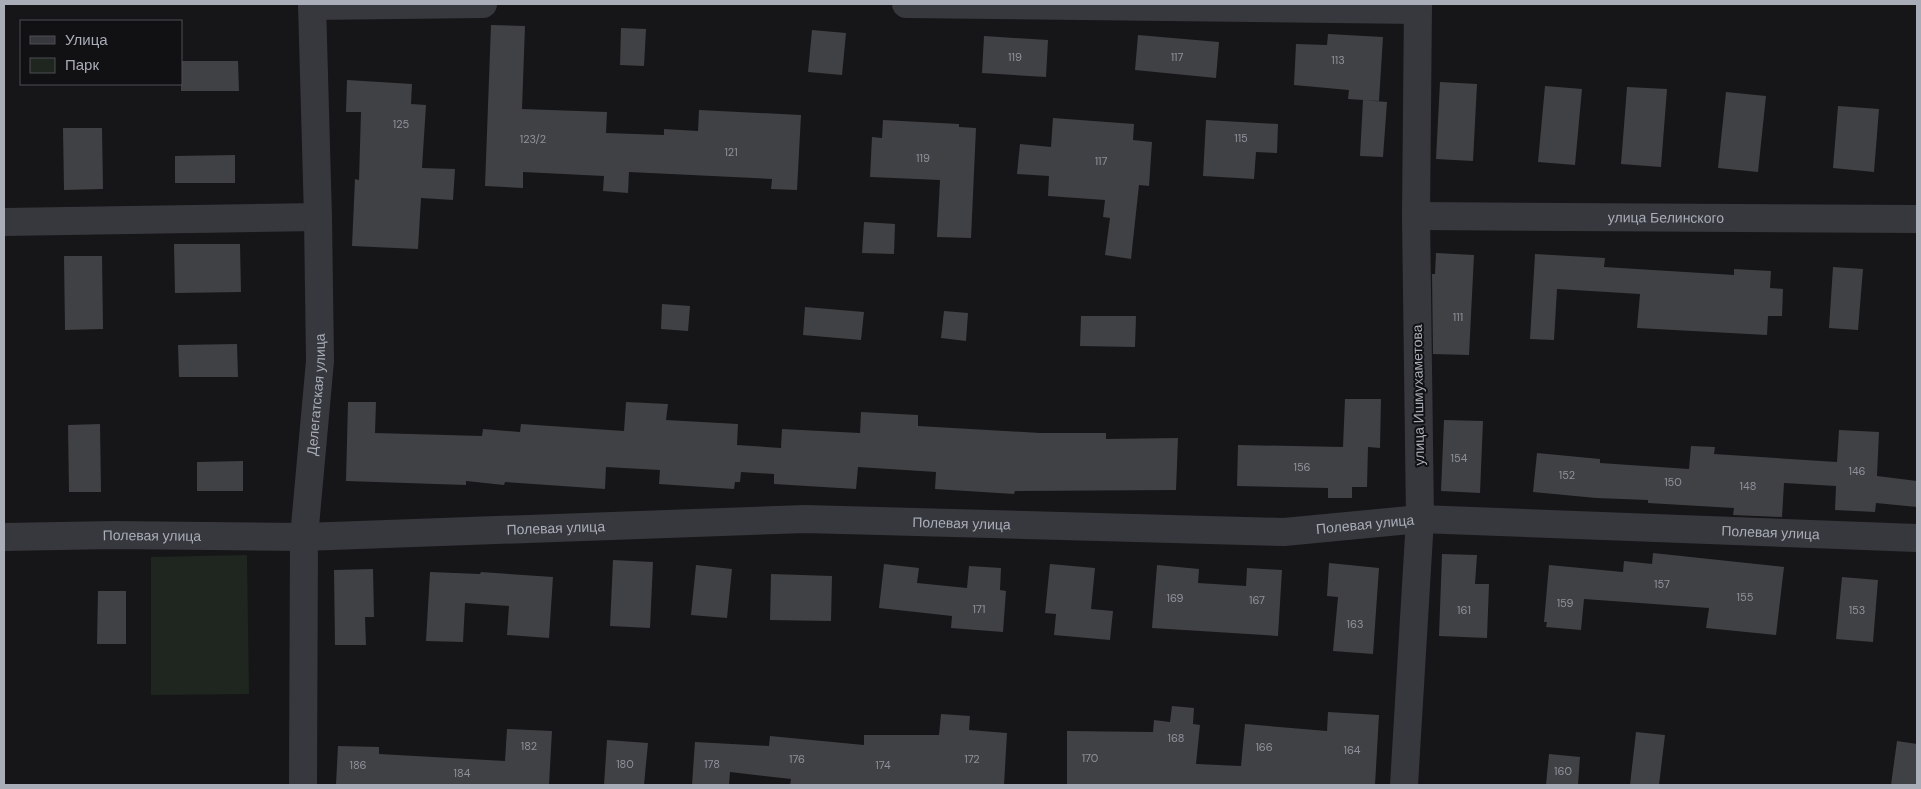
<svg xmlns="http://www.w3.org/2000/svg" width="1921" height="789" viewBox="0 0 1921 789" font-family="'DM Sans',sans-serif">
	<style>
		.green { fill: #1e261f }
		.building { fill: #404145 }
		.lines { fill: none; stroke-linecap: round; stroke-linejoin: round }
		.minor { stroke: #37383d; stroke-width: 28 }
		.labels { text-anchor: middle; dominant-baseline: central; stroke-width: 4; stroke-linejoin: round; paint-order: stroke }
		.number-label { font-size: 11px; fill: #8e929b }
		.street-label { font-size: 14px; fill: #a8adb8; stroke: #111113 }
	</style>
	<rect width="100%" height="100%" fill="#161618"/>
	<path class="green" d="M 247,555 L 249,694 L 151,695 L 151,557 Z"/>
	<path class="building" d="M 491,25 L 525,26 L 522,109 L 607,112 L 606,133 L 664,135 L 664,129 L 698,131 L 699,110 L 801,115 L 797,190 L 771,189 L 772,179 L 629,172 L 628,193 L 603,191 L 604,176 L 523,172 L 523,188 L 485,186 Z
		M 621,28 L 646,29 L 644,66 L 620,65 Z
		M 812,30 L 846,33 L 842,75 L 808,72 Z
		M 1328,34 L 1383,37 L 1379,101 L 1348,99 L 1349,90 L 1294,85 L 1296,44 L 1327,45 Z
		M 1138,35 L 1219,42 L 1216,78 L 1135,70 Z
		M 984,36 L 1048,40 L 1046,77 L 982,73 Z
		M 181,61 L 238,61 L 239,91 L 181,91 Z
		M 347,80 L 412,84 L 411,104 L 426,105 L 422,168 L 455,169 L 453,200 L 421,198 L 418,249 L 352,246 L 355,179 L 359,180 L 361,112 L 346,112 Z
		M 1440,82 L 1477,84 L 1473,161 L 1436,159 Z
		M 1545,86 L 1582,89 L 1575,165 L 1538,162 Z
		M 1627,87 L 1667,89 L 1661,167 L 1621,164 Z
		M 1726,92 L 1766,96 L 1758,172 L 1718,168 Z
		M 1363,100 L 1387,102 L 1383,157 L 1360,156 Z
		M 1838,106 L 1879,109 L 1874,172 L 1833,168 Z
		M 1053,118 L 1134,124 L 1133,140 L 1152,142 L 1149,186 L 1139,185 L 1131,259 L 1105,255 L 1110,218 L 1103,217 L 1105,200 L 1048,196 L 1049,176 L 1017,174 L 1020,144 L 1051,147 Z
		M 883,120 L 959,124 L 959,127 L 976,128 L 971,238 L 937,237 L 940,180 L 870,177 L 872,137 L 882,138 Z
		M 1206,120 L 1278,124 L 1277,153 L 1256,152 L 1254,179 L 1203,176 Z
		M 63,128 L 102,128 L 103,189 L 64,190 Z
		M 235,155 L 235,183 L 175,183 L 175,156 Z
		M 864,222 L 895,224 L 894,254 L 862,253 Z
		M 174,244 L 240,244 L 241,292 L 175,293 Z
		M 1436,253 L 1474,255 L 1469,355 L 1433,354 L 1432,274 L 1435,274 Z
		M 1535,254 L 1605,258 L 1604,267 L 1734,275 L 1734,269 L 1771,271 L 1770,288 L 1783,289 L 1782,316 L 1768,316 L 1767,335 L 1637,328 L 1640,294 L 1557,289 L 1554,340 L 1530,339 Z
		M 64,256 L 102,256 L 103,329 L 65,330 Z
		M 1833,267 L 1863,269 L 1858,330 L 1829,328 Z
		M 662,304 L 690,306 L 688,331 L 661,329 Z
		M 805,307 L 864,312 L 861,340 L 803,335 Z
		M 944,311 L 968,313 L 966,341 L 941,338 Z
		M 1081,316 L 1136,316 L 1135,347 L 1080,346 Z
		M 237,344 L 238,377 L 179,377 L 178,345 Z
		M 1345,399 L 1381,399 L 1380,448 L 1368,447 L 1367,487 L 1352,487 L 1352,498 L 1328,498 L 1328,488 L 1237,486 L 1238,445 L 1343,447 Z
		M 348,402 L 376,402 L 375,433 L 482,436 L 483,429 L 520,432 L 521,424 L 624,431 L 626,402 L 668,404 L 666,420 L 738,424 L 737,445 L 781,448 L 782,429 L 860,433 L 861,412 L 918,415 L 918,426 L 1040,433 L 1106,433 L 1106,439 L 1178,438 L 1176,490 L 1015,491 L 1014,494 L 935,489 L 936,472 L 858,467 L 856,489 L 774,484 L 774,474 L 741,472 L 740,482 L 735,482 L 734,489 L 659,484 L 660,470 L 606,467 L 605,489 L 505,482 L 504,485 L 466,481 L 466,485 L 346,481 Z
		M 1444,420 L 1483,421 L 1480,493 L 1441,491 Z
		M 100,424 L 101,492 L 69,492 L 68,425 Z
		M 1839,430 L 1879,432 L 1877,476 L 1917,481 L 1917,507 L 1876,503 L 1875,512 L 1835,510 L 1836,486 L 1784,483 L 1782,517 L 1733,515 L 1734,508 L 1648,503 L 1648,500 L 1596,498 L 1533,492 L 1537,453 L 1600,459 L 1600,463 L 1689,469 L 1691,446 L 1715,447 L 1714,454 L 1837,462 Z
		M 243,461 L 243,491 L 197,491 L 197,462 Z
		M 1653,553 L 1784,567 L 1776,635 L 1706,628 L 1709,608 L 1584,599 L 1581,630 L 1546,627 L 1547,622 L 1544,622 L 1549,565 L 1623,572 L 1624,561 L 1652,564 Z
		M 1442,554 L 1477,555 L 1475,584 L 1489,584 L 1487,638 L 1439,636 Z
		M 613,560 L 653,562 L 650,628 L 610,626 Z
		M 1329,563 L 1379,568 L 1373,654 L 1333,651 L 1338,597 L 1327,596 Z
		M 884,564 L 919,568 L 917,583 L 967,588 L 969,566 L 1001,568 L 1000,590 L 1006,591 L 1003,632 L 951,628 L 952,616 L 879,608 Z
		M 1050,564 L 1095,568 L 1091,609 L 1113,611 L 1110,640 L 1054,635 L 1056,614 L 1045,613 Z
		M 696,565 L 732,569 L 727,618 L 691,615 Z
		M 1157,565 L 1199,569 L 1198,583 L 1246,586 L 1247,568 L 1282,570 L 1278,636 L 1152,628 Z
		M 373,569 L 374,617 L 365,617 L 366,645 L 335,645 L 334,570 Z
		M 430,572 L 480,574 L 481,572 L 553,577 L 549,638 L 507,635 L 509,606 L 465,603 L 463,642 L 426,641 Z
		M 771,574 L 832,576 L 831,621 L 770,620 Z
		M 1842,577 L 1878,580 L 1873,642 L 1836,639 Z
		M 98,591 L 126,591 L 126,644 L 97,644 Z
		M 1172,706 L 1194,708 L 1193,724 L 1200,725 L 1196,764 L 1241,766 L 1245,724 L 1327,731 L 1328,712 L 1379,715 L 1375,785 L 1067,785 L 1067,731 L 1153,732 L 1154,720 L 1170,722 Z
		M 941,714 L 970,716 L 969,730 L 1007,733 L 1004,785 L 790,785 L 791,779 L 730,772 L 729,785 L 692,785 L 695,742 L 769,746 L 770,736 L 864,745 L 864,735 L 939,735 Z
		M 507,729 L 552,731 L 549,785 L 336,785 L 338,746 L 379,747 L 379,754 L 505,761 Z
		M 1636,732 L 1665,735 L 1659,785 L 1630,785 Z
		M 607,740 L 648,743 L 644,785 L 604,785 Z
		M 1897,741 L 1917,744 L 1917,785 L 1891,785 Z
		M 1549,754 L 1580,757 L 1578,785 L 1546,785 Z"/>
	<g class="lines">
		<g class="minor">
			<path d="M 906,4 L 1418,10"/>
			<path d="M 312,6 L 483,4"/>
			<path id="s1" d="M 1416,216 L 1917,219"/>
			<path d="M 4,222 L 318,217"/>
			<path id="s2" d="M 4,537 L 114,535 L 304,537 L 805,519 L 1284,532 L 1420,519 L 1917,538"/>
			<path id="s3" d="M 303,785 L 304,537 L 320,361 L 318,217 L 312,4"/>
			<path d="M 1404,785 L 1420,519 L 1416,216 L 1418,4"/>
		</g>
	</g>
	<g class="labels">
		<g class="number-label">
			<text x="1015" y="57">119</text>
			<text x="1177" y="57">117</text>
			<text x="1338" y="60">113</text>
			<text x="401" y="124">125</text>
			<text x="1241" y="138">115</text>
			<text x="533" y="139">123/2</text>
			<text x="731" y="152">121</text>
			<text x="923" y="158">119</text>
			<text x="1101" y="161">117</text>
			<text x="1458" y="317">111</text>
			<text x="1459" y="458">154</text>
			<text x="1302" y="467">156</text>
			<text x="1857" y="471">146</text>
			<text x="1567" y="475">152</text>
			<text x="1673" y="482">150</text>
			<text x="1748" y="486">148</text>
			<text x="1662" y="584">157</text>
			<text x="1745" y="597">155</text>
			<text x="1175" y="598">169</text>
			<text x="1257" y="600">167</text>
			<text x="1565" y="603">159</text>
			<text x="979" y="609">171</text>
			<text x="1464" y="610">161</text>
			<text x="1857" y="610">153</text>
			<text x="1355" y="624">163</text>
			<text x="1176" y="738">168</text>
			<text x="529" y="746">182</text>
			<text x="1264" y="747">166</text>
			<text x="1352" y="750">164</text>
			<text x="1090" y="758">170</text>
			<text x="797" y="759">176</text>
			<text x="972" y="759">172</text>
			<text x="625" y="764">180</text>
			<text x="712" y="764">178</text>
			<text x="358" y="765">186</text>
			<text x="883" y="765">174</text>
			<text x="1563" y="771">160</text>
			<text x="462" y="773">184</text>
		</g>
		<g class="street-label">
			<text stroke="none"><textPath href="#s1" startOffset="250">улица Белинского</textPath></text>
			<text stroke="none"><textPath href="#s3" startOffset="391">Делегатская улица</textPath></text>
			<text transform="translate(1418 395) rotate(-91)">улица Ишмухаметова</text>
			<text stroke="none"><textPath href="#s2" startOffset="958">Полевая улица</textPath></text>
			<text stroke="none"><textPath href="#s2" startOffset="1362">Полевая улица</textPath></text>
			<text stroke="none"><textPath href="#s2" startOffset="552">Полевая улица</textPath></text>
			<text stroke="none"><textPath href="#s2" startOffset="1768">Полевая улица</textPath></text>
			<text stroke="none"><textPath href="#s2" startOffset="148">Полевая улица</textPath></text>
		</g>
	</g>
	<rect width="1921" height="789" fill="none" stroke="#a8adb8" stroke-width="10"/>
	<rect x="20" y="20" width="162" height="65" fill="#111113" stroke="#4d4f55"/>
	<rect x="30" y="36" width="25" height="8" fill="#37383d" stroke="#4d4f55"/>
	<text x="65" y="45" font-size="15" fill="#a8adb8">Улица</text>
	<rect x="30" y="58" width="25" height="15" fill="#1e261f" stroke="#4d4f55"/>
	<text x="65" y="70" font-size="15" fill="#a8adb8">Парк</text>
</svg>
